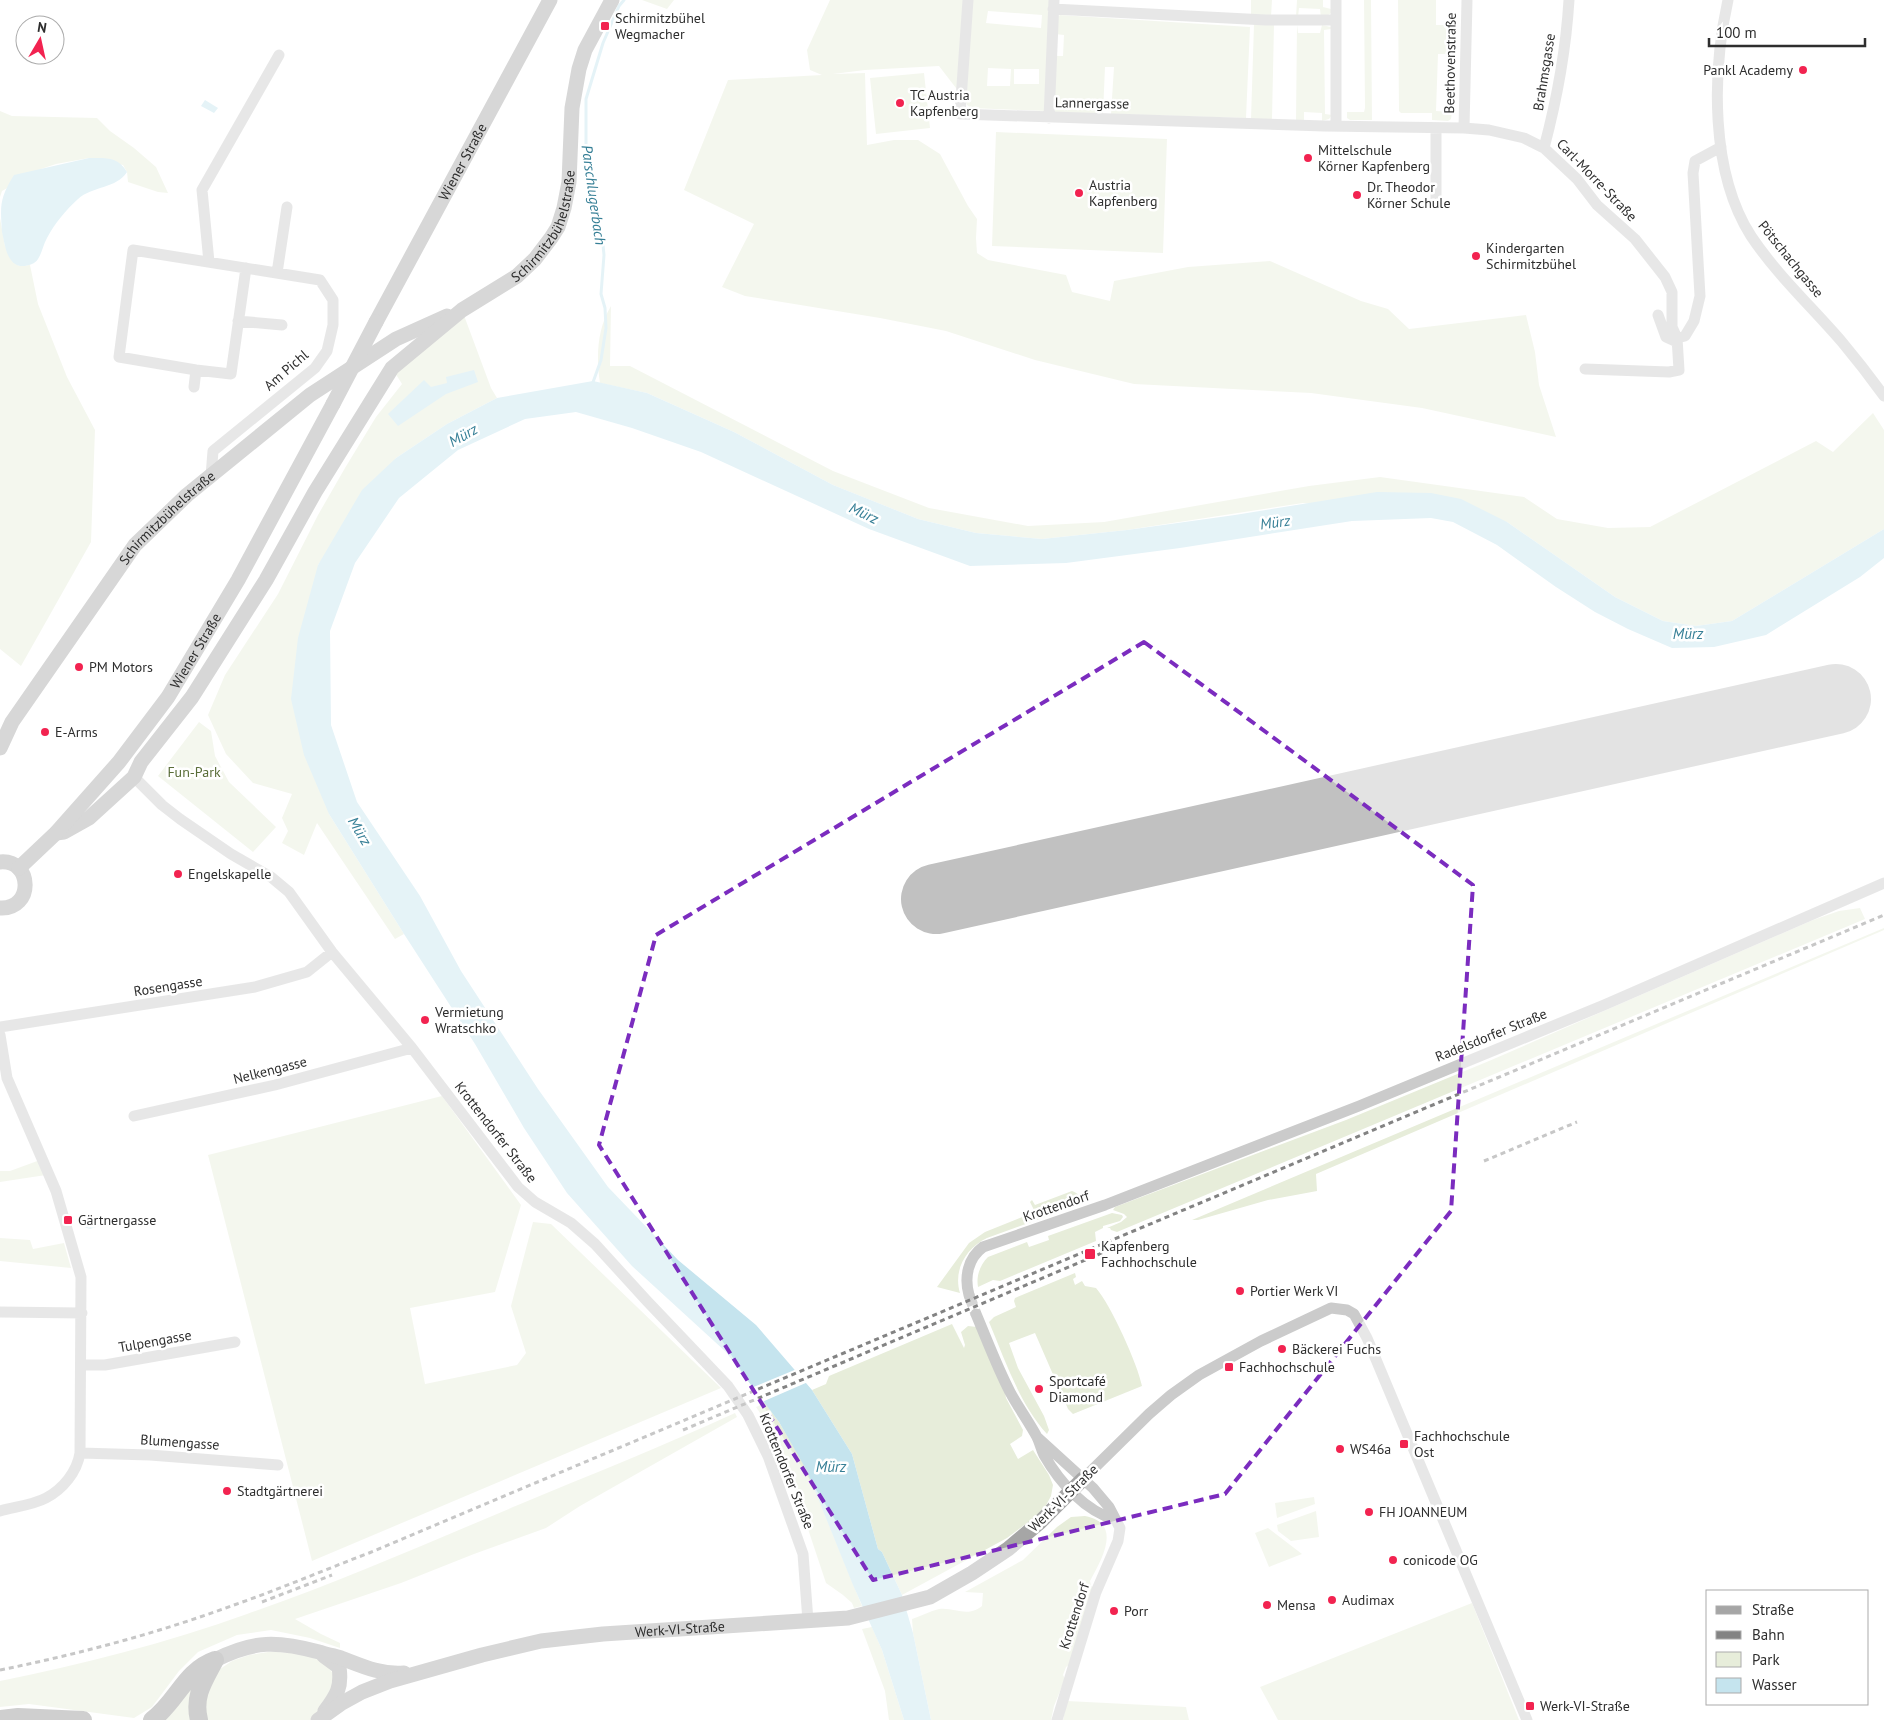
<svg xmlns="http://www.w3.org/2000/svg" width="1884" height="1720" viewBox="0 0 1884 1720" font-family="'PT Sans',sans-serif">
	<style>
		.green { fill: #e7edda; fill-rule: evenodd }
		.water { fill: #c5e4ee }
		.pier { fill: #fff }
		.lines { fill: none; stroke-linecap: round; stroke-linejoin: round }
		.stream { stroke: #c5e4ee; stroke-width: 3 }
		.runway { stroke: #c1c1c1; stroke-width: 70 }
		.minor-tunnel { stroke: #d5d5d5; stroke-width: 11; stroke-dasharray: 11 5.5; stroke-linecap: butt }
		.minor { stroke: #cbcbcb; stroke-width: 11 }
		.major { stroke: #a6a6a6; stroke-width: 15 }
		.highway { stroke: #959595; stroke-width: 18 }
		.rail { stroke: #838383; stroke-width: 3; stroke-dasharray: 5 4; stroke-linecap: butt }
		.major-bridge { stroke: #a6a6a6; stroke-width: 15 }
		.marked { fill: none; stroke: #7b2cbf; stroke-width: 4; stroke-dasharray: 10 6; stroke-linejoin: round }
		.poi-dot { fill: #f22350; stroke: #fff; stroke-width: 2 }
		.labels { text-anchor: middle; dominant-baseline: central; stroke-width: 5; stroke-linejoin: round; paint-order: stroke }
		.poi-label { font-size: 14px; fill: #2e2e2e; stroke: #fff; text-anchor: start }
		.street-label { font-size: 14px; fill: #2e2e2e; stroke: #fff }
		.park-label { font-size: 14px; fill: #596d38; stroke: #fff }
		.water-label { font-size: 15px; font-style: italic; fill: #367f96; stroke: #fff }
	</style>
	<rect width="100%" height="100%" fill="#fff"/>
	<path class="green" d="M 642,0 L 674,0 L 667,9 Z
		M 830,0 L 1050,0 L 1045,111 L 971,108 L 967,105 L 966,101 L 939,66 L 865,70 L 833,74 L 865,73 L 867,145 L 894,140 L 918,140 L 940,154 L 968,206 L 977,219 L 976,238 L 977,253 L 988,260 L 1066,275 L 1072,292 L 1110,301 L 1114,281 L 1188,267 L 1270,261 L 1361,301 L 1388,309 L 1409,329 L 1526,315 L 1535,352 L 1539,385 L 1556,437 L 1422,408 L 1311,393 L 1134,384 L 1035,360 L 946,331 L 880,318 L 745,296 L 722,287 L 754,224 L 684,190 L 728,80 L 822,75 L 810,70 L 807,50 ZM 988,11 L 1042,15 L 1041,28 L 986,23 ZM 988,68 L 1011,69 L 1010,86 L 987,86 ZM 1014,69 L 1039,69 L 1039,84 L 1014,84 Z
		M 1251,0 L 1272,0 L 1271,17 L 1251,16 Z
		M 1297,0 L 1323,0 L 1323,7 L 1331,9 L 1331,13 L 1327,16 L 1321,18 L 1320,9 L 1299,8 L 1298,17 L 1296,17 Z
		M 1364,0 L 1371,0 L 1372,120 L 1350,120 L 1347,118 L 1347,112 L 1364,112 L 1365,108 Z
		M 1398,0 L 1436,0 L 1436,25 L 1458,25 L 1458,29 L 1451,30 L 1450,54 L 1438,54 L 1436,111 L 1452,112 L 1451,119 L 1448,121 L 1432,120 L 1432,113 L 1401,113 L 1399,111 Z
		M 1060,15 L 1250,27 L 1246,118 L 1111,114 L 1114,67 L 1105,67 L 1103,114 L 1055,112 L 1054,56 L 1063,56 L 1064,35 L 1055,34 L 1057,17 Z
		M 1254,24 L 1274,25 L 1272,119 L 1251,119 Z
		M 1297,24 L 1298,33 L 1320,33 L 1322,25 L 1331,27 L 1331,29 L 1324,30 L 1325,114 L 1332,115 L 1329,119 L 1322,121 L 1322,113 L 1304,112 L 1304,120 L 1296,120 Z
		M 924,73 L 930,128 L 876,134 L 870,78 Z
		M 0,111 L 12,116 L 97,118 L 110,131 L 134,148 L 156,167 L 168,193 L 158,192 L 128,182 L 127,172 L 123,165 L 89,158 L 56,164 L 41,169 L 2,191 L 0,197 Z
		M 996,132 L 1167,139 L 1163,253 L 992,246 Z
		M 0,218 L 5,246 L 19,266 L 30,265 L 38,304 L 67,377 L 95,430 L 91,542 L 21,666 L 0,649 Z
		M 611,306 L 610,366 L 630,366 L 833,471 L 929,508 L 1028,526 L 1104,522 L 1309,486 L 1380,477 L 1524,497 L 1557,519 L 1608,528 L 1650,527 L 1816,441 L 1833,452 L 1873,413 L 1884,430 L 1884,529 L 1732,621 L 1696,626 L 1663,621 L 1615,597 L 1507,522 L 1303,503 L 1127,530 L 1042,539 L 976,533 L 918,519 L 833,485 L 734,432 L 647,393 L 600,383 C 596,357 597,329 611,306 Z
		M 462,310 L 491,388 L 497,398 L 447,424 L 396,458 L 318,565 L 329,814 L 404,934 L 395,939 L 317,823 L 304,855 L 282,843 L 288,831 L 282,818 L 292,794 L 253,783 L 226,754 L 208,715 L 225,675 L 278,594 L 318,515 L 345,468 L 376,417 L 402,384 L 392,368 Z
		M 199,722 L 211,731 L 215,756 L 229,782 L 276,827 L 253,852 L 158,776 Z
		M 1860,908 L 1865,919 L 1117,1232 L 1111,1230 L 1110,1228 L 1107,1228 L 1121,1222 L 1127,1217 L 1124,1214 L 1113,1210 L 1115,1207 L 1346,1120 L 1489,1061 L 1813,920 L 1839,911 Z
		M 1884,928 L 1884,930 L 1316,1174 L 1317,1191 L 1268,1200 L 1198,1220 L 1192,1220 Z
		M 442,1096 L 521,1205 L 495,1292 L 410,1308 L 425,1384 L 517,1365 L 526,1353 L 511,1306 L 533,1222 L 551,1224 L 721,1388 L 312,1561 L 208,1155 Z
		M 40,1160 L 46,1175 L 0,1182 L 0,1171 L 10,1171 Z
		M 1072,1191 C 1078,1193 1082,1197 1081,1204 L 987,1238 C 966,1248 953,1270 960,1293 L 937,1287 L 969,1243 L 985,1232 L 1035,1212 L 1030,1202 L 1032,1200 L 1035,1205 Z
		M 1112,1213 L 1122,1215 L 1123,1217 L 1120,1221 L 1103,1226 L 1103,1228 L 1095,1232 L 1096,1241 L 1000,1281 L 993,1280 L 978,1287 C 976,1276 980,1265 988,1257 L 1027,1242 L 1029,1247 L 1049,1240 L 1048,1236 Z
		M 0,1238 L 30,1240 L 33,1249 L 64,1243 L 71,1268 L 0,1261 Z
		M 1075,1273 L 1076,1277 L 1073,1279 L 1075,1285 L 1082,1281 L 1085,1286 L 1096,1288 C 1111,1305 1138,1365 1142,1386 L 1073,1414 L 1068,1409 L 1035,1333 L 1009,1343 L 1018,1368 L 1044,1416 L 1049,1430 L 1047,1434 C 1019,1403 1005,1360 989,1322 L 994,1317 L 1016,1307 L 1014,1301 L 1015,1298 Z
		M 952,1324 L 964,1348 L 965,1345 L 961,1332 L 968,1326 L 977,1327 L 1004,1387 L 1006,1398 L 1023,1430 L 1022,1436 L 1010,1444 L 1018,1459 L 1033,1450 L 1049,1475 L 1053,1485 L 1051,1496 L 1043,1511 L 1007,1538 L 902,1595 L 882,1552 L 878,1549 L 852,1454 L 812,1390 L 826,1384 L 829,1376 Z
		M 765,1403 L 779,1422 L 807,1470 L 862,1606 L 854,1608 L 852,1603 L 843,1595 L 826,1583 L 787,1466 L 772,1431 L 756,1407 Z
		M 735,1413 L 737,1417 L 580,1506 L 546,1528 L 474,1554 L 401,1583 L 295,1619 L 321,1634 L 340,1643 L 340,1648 L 310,1638 L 271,1630 L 237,1635 L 198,1652 L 179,1671 L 152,1707 L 134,1718 L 29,1704 L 0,1707 L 0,1681 C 83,1664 167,1643 247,1614 C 339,1582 428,1543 518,1505 C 590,1475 663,1446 735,1413 Z
		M 1314,1497 L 1315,1504 L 1277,1518 L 1275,1503 Z
		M 1316,1511 L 1319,1537 L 1291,1541 L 1278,1531 L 1277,1525 Z
		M 1085,1516 C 1123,1523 1102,1559 1090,1581 L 1091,1586 L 1095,1588 L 1072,1663 L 1066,1667 L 1063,1675 L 1065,1679 L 1054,1706 L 1051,1720 L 931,1720 L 913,1633 L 912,1619 C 921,1616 930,1611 939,1609 C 955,1607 967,1618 982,1606 L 983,1593 L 965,1592 L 1023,1560 L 1057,1527 L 1071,1517 Z
		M 1268,1528 L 1302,1554 L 1269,1567 L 1255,1533 Z
		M 1472,1603 L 1519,1720 L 1278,1720 L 1260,1687 Z
		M 872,1627 L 882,1650 L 904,1720 L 889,1720 L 885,1691 L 862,1629 Z
		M 268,1652 C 292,1652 325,1653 336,1679 L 320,1709 L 310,1720 L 207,1720 L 204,1711 L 207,1683 L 220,1669 L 232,1661 L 249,1655 Z
		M 194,1679 L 192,1720 L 165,1720 Z
		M 1067,1701 L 1186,1707 L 1189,1720 L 1063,1720 Z"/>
	<path class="water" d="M 205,100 L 218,108 L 214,113 L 201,106 Z
		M 89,158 C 105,158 118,156 127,172 C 116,189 92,186 78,199 C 65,211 55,223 47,238 C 43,245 42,253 38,259 C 35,264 29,265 25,266 C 7,268 5,245 2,232 C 0,204 0,198 14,175 Z
		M 474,370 L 478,382 L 446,394 L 398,426 L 388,414 L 424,380 L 431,387 L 447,383 L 446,377 Z
		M 593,381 L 647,393 L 734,432 L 833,485 L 918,519 L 976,533 L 1042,539 L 1127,530 L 1235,515 L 1377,492 L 1431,493 L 1461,499 L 1507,522 L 1615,597 L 1663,621 L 1696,626 L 1732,621 L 1884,529 L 1884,558 L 1860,577 L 1766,635 L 1714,647 L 1672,648 L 1628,629 L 1595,612 L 1556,587 L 1497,545 L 1453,522 L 1431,518 L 1352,521 L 1180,548 L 1066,563 L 970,566 L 869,529 L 701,452 L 632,428 L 576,412 L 525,419 L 458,450 L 399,498 L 355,563 L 330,631 L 331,725 L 357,802 L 420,896 L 461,971 L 538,1089 L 608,1187 L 678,1260 L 756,1325 L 812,1390 L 852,1454 L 878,1549 L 882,1552 L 902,1595 L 913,1633 L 931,1720 L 904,1720 L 882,1650 L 853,1585 L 807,1471 L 779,1422 L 726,1352 L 632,1266 L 567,1193 L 524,1128 L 475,1044 L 404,934 L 329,814 L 304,755 L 291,699 L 298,638 L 318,565 L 362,490 L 396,458 L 447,424 L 497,398 Z
		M 96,1218 L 101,1220 L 102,1225 L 90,1229 L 84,1227 L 84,1223 Z"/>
	<path class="pier" d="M 797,1369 L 808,1382 L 762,1402 L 751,1388 Z"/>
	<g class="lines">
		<path class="stream" d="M 592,385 L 601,360 L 606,328 L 605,308 L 601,294 L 604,255 L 602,235 L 592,200 L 586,152 L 586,99 L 603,43 L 619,6 L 624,0"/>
		<path class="runway" d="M 936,899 L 1836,699"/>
		<path class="minor-tunnel" d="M 969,1295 L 976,1314"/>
		<path class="minor" d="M 968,0 L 960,114 L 1324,126 L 1464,128 L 1489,130 L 1524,138 L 1544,148 L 1577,179 L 1597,205 L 1635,239 L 1665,277 L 1672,292 L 1672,327 L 1677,338 L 1685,336 L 1694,321 L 1700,296 L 1693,173 L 1695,161 L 1721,147
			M 1336,0 L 1336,126
			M 1728,0 C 1712,72 1710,172 1751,236 C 1777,275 1812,307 1842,342 C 1857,360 1871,378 1884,396
			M 1053,9 L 1266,20 L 1336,20
			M 1049,118 L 1054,0
			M 1464,128 L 1467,0
			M 1544,148 C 1557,99 1566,50 1569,0
			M 1436,202 L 1436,128
			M 209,262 L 202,190 L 279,55
			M 277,273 L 287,207
			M 1658,315 L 1666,337 L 1677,342
			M 238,321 L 282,325
			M 1585,369 L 1669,372 L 1679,370 L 1677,338
			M 194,387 L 196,370
			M 211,476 L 213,451 L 315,368 L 327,351 L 333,325 L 333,300 L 320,280 L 133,250 L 119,357 L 196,370 L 231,374 L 246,268
			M 134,777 L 162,805 L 180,819 L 231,854 L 271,877 L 289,892 L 332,952 L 412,1048 L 518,1187 L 535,1202 L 571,1223 L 595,1244 L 647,1301 L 728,1386 L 748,1415 L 768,1456 L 803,1554 L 808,1621
			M 0,1027 L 255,987 L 307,972 L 332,952
			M 0,1035 L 7,1078 L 56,1191 L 81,1277 L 80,1453 C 77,1472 63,1489 46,1498 C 33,1505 14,1507 0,1511
			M 134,1116 L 275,1085 L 412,1048
			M 969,1295 C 964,1277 968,1258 983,1247 L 1105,1205 L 1359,1106 L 1604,1005 L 1884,883
			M 0,1312 L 82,1313
			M 976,1314 C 987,1340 997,1367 1010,1392 C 1018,1407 1029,1422 1037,1437 C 1040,1443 1041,1449 1044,1455 C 1060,1483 1085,1511 1116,1520
			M 81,1365 L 105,1365 L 235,1342
			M 1037,1437 L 1093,1488 L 1109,1507 L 1120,1528 L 1118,1541 L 1096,1592 L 1057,1720
			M 80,1453 L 150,1455 L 278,1465
			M 1083,1479 L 1149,1414 L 1171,1395 L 1199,1375 L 1261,1341 L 1331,1308 L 1347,1310 L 1354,1314 L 1367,1338 L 1527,1720"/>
		<g class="major">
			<path id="s1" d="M 376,322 L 550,0"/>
			<path id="s2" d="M 0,748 L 12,722 L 135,545 L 187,495 L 310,395 L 396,339 L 447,316"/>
			<path id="s3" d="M 56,833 L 64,832 L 89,818 L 134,777 L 141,762 L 192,697 L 266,580 L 315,492 L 392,368 L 462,310 L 517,276 L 535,259 L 551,238 L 558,227 L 564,208 L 569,182 L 572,108 L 579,69 L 585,50 L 612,0"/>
			<path d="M 0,862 C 33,859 34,910 0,908"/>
			<path id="s4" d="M 19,868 L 56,833 L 119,762 L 168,697 L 238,580 L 333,404"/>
			<path d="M 324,1656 L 339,1667 C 342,1687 337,1695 325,1711"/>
			<path d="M 215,1660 C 254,1640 278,1641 319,1652 C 326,1655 334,1655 341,1658 C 362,1666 381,1675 404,1673"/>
			<path id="s5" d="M 318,1720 L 342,1703 L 362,1692 L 390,1681 L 482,1655 L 541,1641 L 603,1634 L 848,1618 L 930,1597 L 972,1573 L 1008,1549 L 1040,1522 L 1083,1479"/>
		</g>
		<path class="highway" d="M 0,1719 L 18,1717 L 83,1720
			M 152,1720 C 177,1702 184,1671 215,1660
			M 199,1720 C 193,1696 204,1681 215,1660"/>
		<path class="rail" d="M 1484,1161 L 1577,1122
			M 683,1430 L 1109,1250
			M 262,1602 L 332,1575
			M 0,1670 C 79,1654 158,1633 234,1605 C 280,1589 324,1570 369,1553 L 1884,915"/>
		<path class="major-bridge" d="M 333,404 L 376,322"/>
	</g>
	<path d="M0 0H1884V1720H0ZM 1144,642 L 1473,885 L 1451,1211 L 1225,1494 L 873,1580 L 599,1145 L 656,935 Z" fill="#fff" fill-opacity=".55" fill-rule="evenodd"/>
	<path class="marked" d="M 1144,642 L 1473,885 L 1451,1211 L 1225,1494 L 873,1580 L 599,1145 L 656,935 Z"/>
	<g class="poi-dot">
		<rect x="600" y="21" width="10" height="10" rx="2.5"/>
		<circle cx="1803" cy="70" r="5"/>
		<circle cx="900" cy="103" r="5"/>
		<circle cx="1308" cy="158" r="5"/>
		<circle cx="1079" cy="193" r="5"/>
		<circle cx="1357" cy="195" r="5"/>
		<circle cx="1476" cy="256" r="5"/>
		<circle cx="79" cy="667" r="5"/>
		<circle cx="45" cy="732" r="5"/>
		<circle cx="178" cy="874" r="5"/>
		<circle cx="425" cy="1020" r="5"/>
		<rect x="63" y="1215" width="10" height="10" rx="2.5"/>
		<rect x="1084" y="1248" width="12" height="12" rx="2.5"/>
		<circle cx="1240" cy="1291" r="5"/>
		<circle cx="1282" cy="1349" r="5"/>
		<rect x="1224" y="1362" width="10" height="10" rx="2.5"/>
		<circle cx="1039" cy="1389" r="5"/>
		<rect x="1399" y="1439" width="10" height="10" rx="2.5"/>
		<circle cx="1340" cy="1449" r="5"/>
		<circle cx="227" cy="1491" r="5"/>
		<circle cx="1369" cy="1512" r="5"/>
		<circle cx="1393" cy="1560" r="5"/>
		<circle cx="1332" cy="1600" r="5"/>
		<circle cx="1267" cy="1605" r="5"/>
		<circle cx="1114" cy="1611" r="5"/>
		<rect x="1525" y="1701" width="10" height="10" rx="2.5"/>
	</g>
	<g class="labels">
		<g class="poi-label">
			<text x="615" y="18">Schirmitzbühel<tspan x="615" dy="16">Wegmacher</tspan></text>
			<text x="1793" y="70" text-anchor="end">Pankl Academy</text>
			<text x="910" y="95">TC Austria<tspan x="910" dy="16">Kapfenberg</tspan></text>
			<text x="1318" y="150">Mittelschule<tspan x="1318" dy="16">Körner Kapfenberg</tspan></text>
			<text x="1089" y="185">Austria<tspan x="1089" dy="16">Kapfenberg</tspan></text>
			<text x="1367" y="187">Dr. Theodor<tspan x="1367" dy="16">Körner Schule</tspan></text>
			<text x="1486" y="248">Kindergarten<tspan x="1486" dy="16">Schirmitzbühel</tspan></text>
			<text x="89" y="667">PM Motors</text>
			<text x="55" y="732">E-Arms</text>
			<text x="188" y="874">Engelskapelle</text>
			<text x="435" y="1012">Vermietung<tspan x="435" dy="16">Wratschko</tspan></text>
			<text x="78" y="1220">Gärtnergasse</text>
			<text x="1101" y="1246">Kapfenberg<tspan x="1101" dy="16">Fachhochschule</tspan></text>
			<text x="1250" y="1291">Portier Werk VI</text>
			<text x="1292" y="1349">Bäckerei Fuchs</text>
			<text x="1239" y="1367">Fachhochschule</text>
			<text x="1049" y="1381">Sportcafé<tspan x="1049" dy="16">Diamond</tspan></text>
			<text x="1414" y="1436">Fachhochschule<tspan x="1414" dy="16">Ost</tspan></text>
			<text x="1350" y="1449">WS46a</text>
			<text x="237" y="1491">Stadtgärtnerei</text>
			<text x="1379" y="1512">FH JOANNEUM</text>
			<text x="1403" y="1560">conicode OG</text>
			<text x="1342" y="1600">Audimax</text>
			<text x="1277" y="1605">Mensa</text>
			<text x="1124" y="1611">Porr</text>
			<text x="1540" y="1706">Werk-VI-Straße</text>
		</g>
		<g class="street-label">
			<text transform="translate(1450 63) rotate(-89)">Beethovenstraße</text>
			<text transform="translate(1544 72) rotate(-81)">Brahmsgasse</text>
			<text transform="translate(1092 103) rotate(1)">Lannergasse</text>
			<text stroke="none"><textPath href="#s1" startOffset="182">Wiener Straße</textPath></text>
			<text transform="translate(1597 180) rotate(46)">Carl-Morre-Straße</text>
			<text stroke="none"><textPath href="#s3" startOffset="796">Schirmitzbühelstraße</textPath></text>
			<text transform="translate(1791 259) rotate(51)">Pötschachgasse</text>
			<text transform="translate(286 370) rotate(-41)">Am Pichl</text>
			<text stroke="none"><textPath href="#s2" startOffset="286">Schirmitzbühelstraße</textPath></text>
			<text stroke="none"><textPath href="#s4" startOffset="281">Wiener Straße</textPath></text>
			<text transform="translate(168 986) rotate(-9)">Rosengasse</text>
			<text transform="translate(1491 1035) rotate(-22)">Radelsdorfer Straße</text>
			<text transform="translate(270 1070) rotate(-14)">Nelkengasse</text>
			<text transform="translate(496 1132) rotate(52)">Krottendorfer Straße</text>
			<text transform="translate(1056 1206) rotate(-19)">Krottendorf</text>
			<text transform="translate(155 1341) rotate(-10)">Tulpengasse</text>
			<text transform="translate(180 1442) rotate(4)">Blumengasse</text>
			<text transform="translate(787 1471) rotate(68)">Krottendorfer Straße</text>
			<text transform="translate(1063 1498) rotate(-44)">Werk-VI-Straße</text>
			<text transform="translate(1074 1616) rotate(-72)">Krottendorf</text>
			<text stroke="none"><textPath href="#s5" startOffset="378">Werk-VI-Straße</textPath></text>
		</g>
		<g class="park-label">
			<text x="194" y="772">Fun-Park</text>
		</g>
		<g class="water-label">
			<text transform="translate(594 195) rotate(82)">Parschlugerbach</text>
			<text transform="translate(463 435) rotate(-30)">Mürz</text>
			<text transform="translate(864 513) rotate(25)">Mürz</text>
			<text transform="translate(1275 522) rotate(-8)">Mürz</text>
			<text x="1688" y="633">Mürz</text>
			<text transform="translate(360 831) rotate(59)">Mürz</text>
			<text x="831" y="1466">Mürz</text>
		</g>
	</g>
	<rect x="1706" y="1590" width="162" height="115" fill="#ffffff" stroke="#ababab"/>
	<rect x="1716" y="1606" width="25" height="8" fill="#a6a6a6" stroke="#ababab"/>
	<text x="1752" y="1615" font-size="15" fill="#2e2e2e">Straße</text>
	<rect x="1716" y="1631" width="25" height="8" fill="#838383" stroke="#ababab"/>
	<text x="1752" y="1640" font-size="15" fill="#2e2e2e">Bahn</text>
	<rect x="1716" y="1652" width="25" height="15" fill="#e7edda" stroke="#ababab"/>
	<text x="1752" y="1665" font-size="15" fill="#2e2e2e">Park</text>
	<rect x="1716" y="1678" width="25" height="15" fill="#c5e4ee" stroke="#ababab"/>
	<text x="1752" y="1690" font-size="15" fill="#2e2e2e">Wasser</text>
	<g transform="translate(40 40) rotate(9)"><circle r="24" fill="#ffffff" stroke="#ababab"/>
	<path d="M0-4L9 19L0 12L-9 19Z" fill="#f22350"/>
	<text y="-8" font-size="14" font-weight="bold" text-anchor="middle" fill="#2e2e2e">N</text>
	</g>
	<path d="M1709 38v8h156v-8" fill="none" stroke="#2e2e2e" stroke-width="2.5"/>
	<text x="1716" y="38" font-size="15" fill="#2e2e2e" stroke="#ffffff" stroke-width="4" paint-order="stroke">100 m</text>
</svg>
